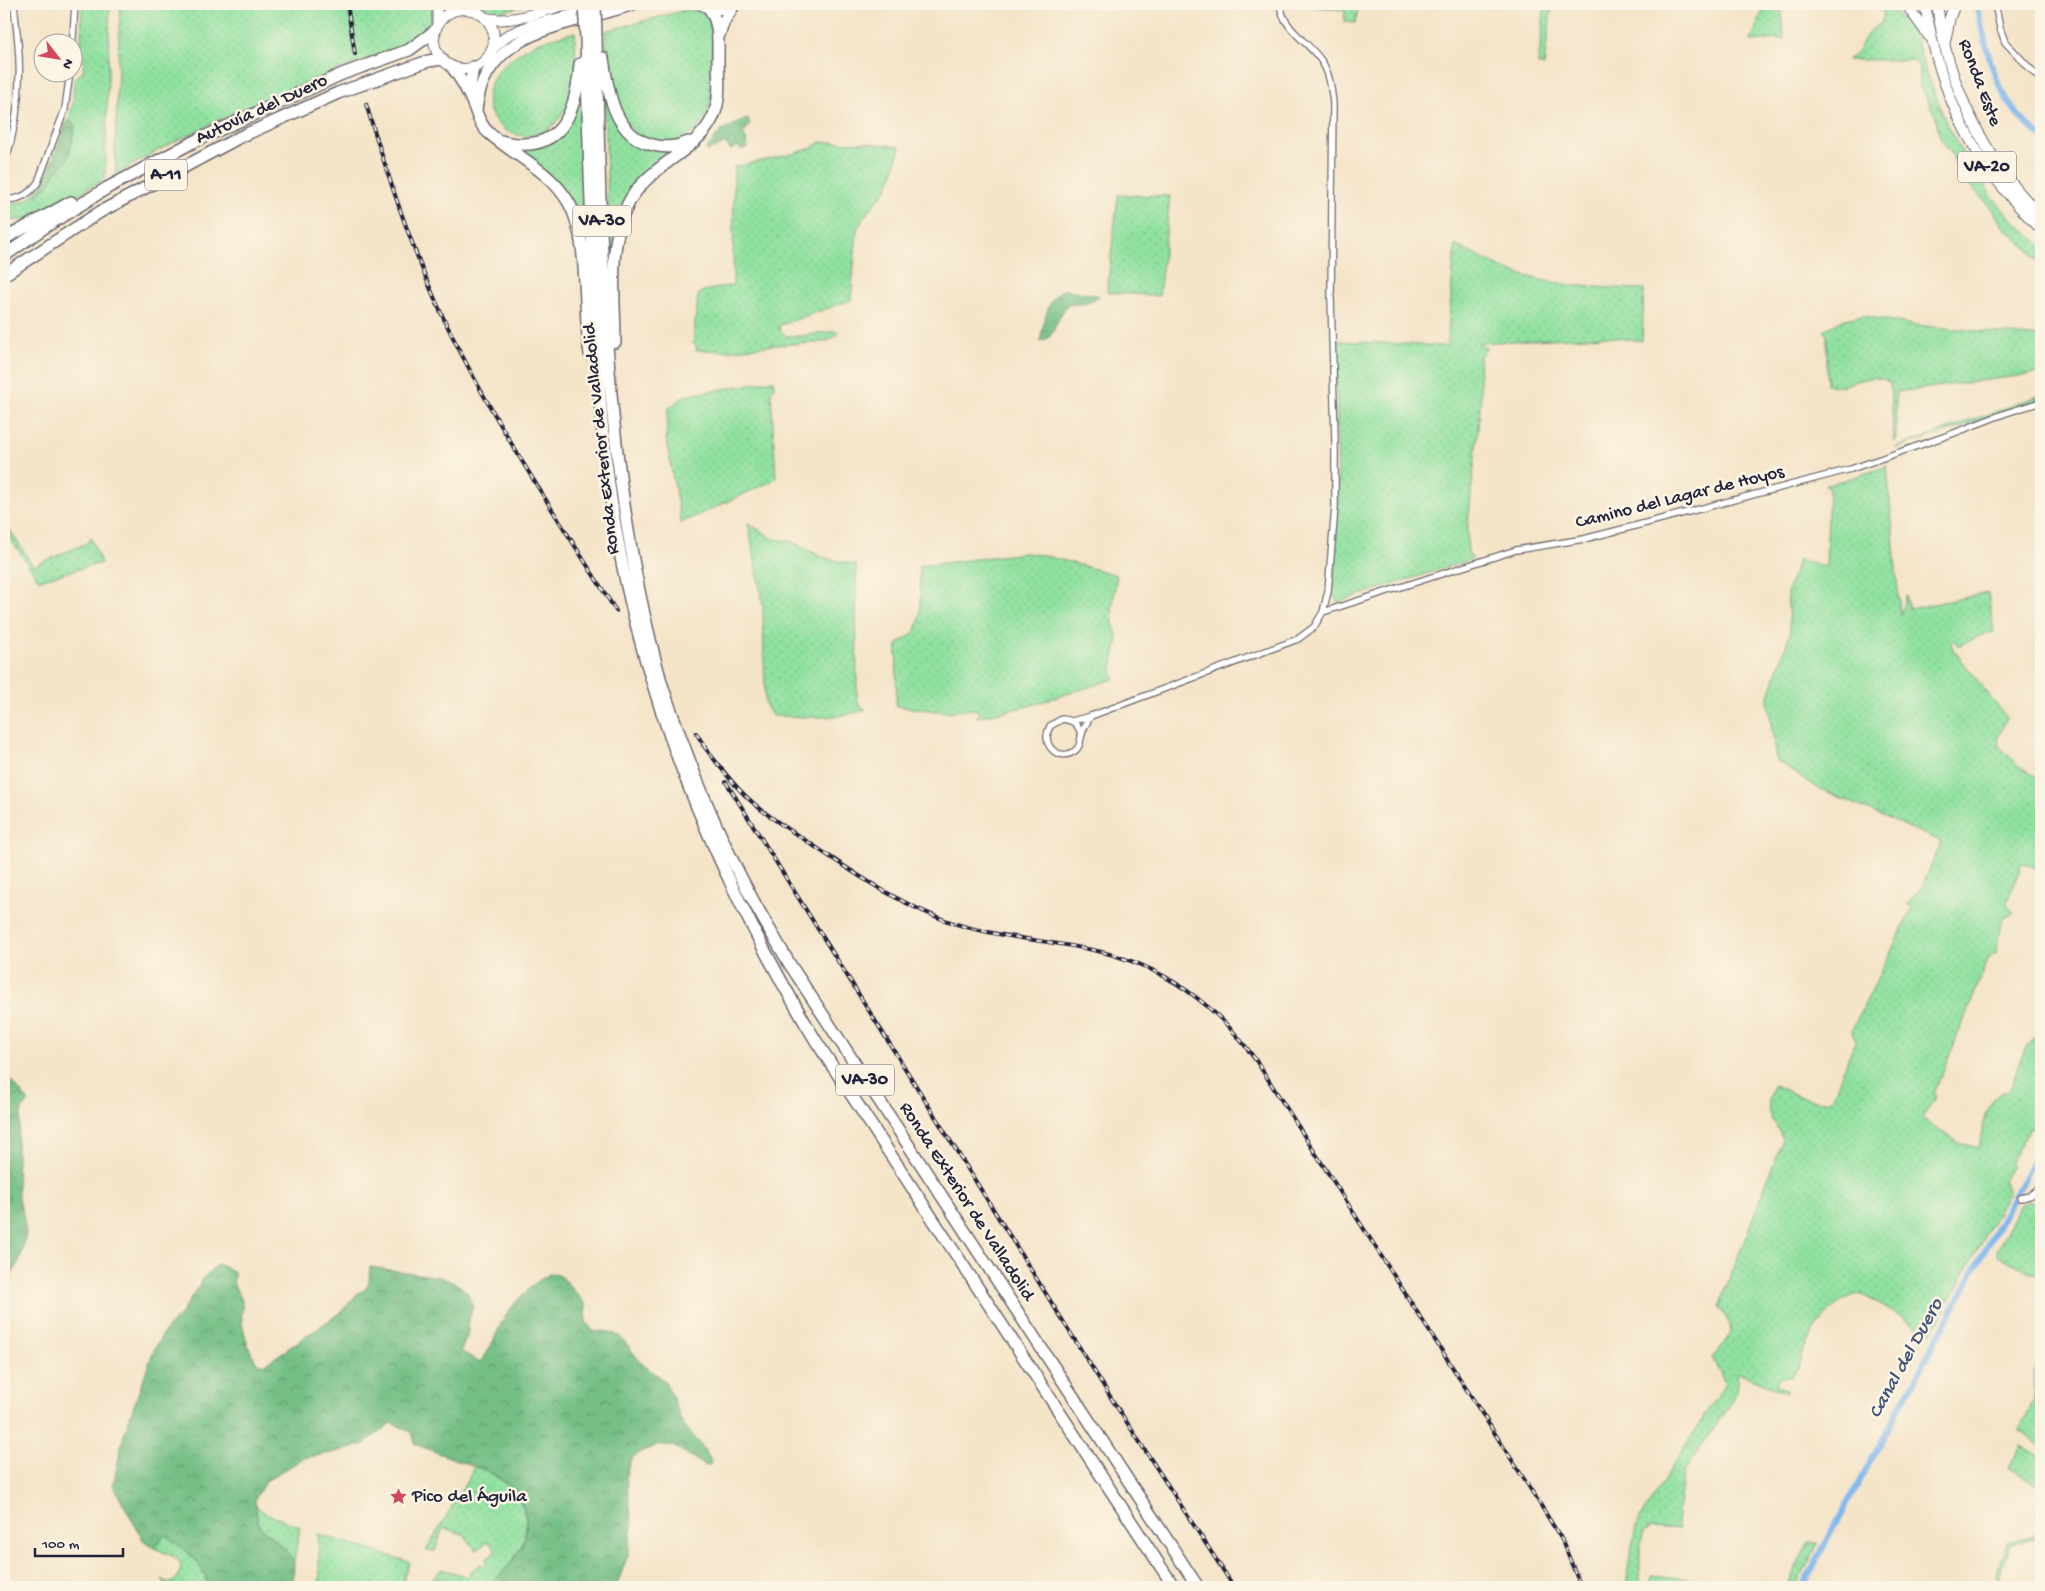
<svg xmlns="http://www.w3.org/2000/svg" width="2045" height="1591" viewBox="0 0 2045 1591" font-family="'Gochi Hand',sans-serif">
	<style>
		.grass { fill: url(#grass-dots); stroke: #59826e }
		.forest { fill: url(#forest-crowns); stroke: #4b7060 }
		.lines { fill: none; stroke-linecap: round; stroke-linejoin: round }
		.canal { stroke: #7db5ed; stroke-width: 6 }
		.minor-casing { stroke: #6c666c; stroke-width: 8 }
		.secondary-casing { stroke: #6c666c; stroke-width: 11 }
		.trunk-casing { stroke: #6c666c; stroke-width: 12 }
		.motorway-casing { stroke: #6c666c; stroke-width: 14 }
		.minor { stroke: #fff; stroke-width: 5.5 }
		.secondary { stroke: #fff; stroke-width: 9 }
		.trunk { stroke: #fff; stroke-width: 10 }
		.motorway { stroke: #fff; stroke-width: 11 }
		.rail-casing { stroke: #22223b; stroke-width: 4 }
		.rail { stroke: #fcf5e5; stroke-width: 2; stroke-dasharray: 5.5; stroke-linecap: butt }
		.motorway-bridge-casing { stroke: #6c666c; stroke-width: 14; stroke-linecap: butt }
		.motorway-bridge { stroke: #fff; stroke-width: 11 }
		.labels { text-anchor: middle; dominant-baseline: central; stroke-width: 5; stroke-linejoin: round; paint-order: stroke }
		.shield { fill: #fcf5e5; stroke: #63616e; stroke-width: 1 }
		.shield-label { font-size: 18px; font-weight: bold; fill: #22223b }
		.street-label { font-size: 19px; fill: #22223b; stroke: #fcf5e5 }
		.poi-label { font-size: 19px; fill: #22223b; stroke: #fcf5e5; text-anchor: start }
		.water-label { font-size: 20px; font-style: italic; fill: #425579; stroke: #fcf5e5 }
	</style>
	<defs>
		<pattern id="grass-dots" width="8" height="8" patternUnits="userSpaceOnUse" patternTransform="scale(1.25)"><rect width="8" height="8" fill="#90e1a0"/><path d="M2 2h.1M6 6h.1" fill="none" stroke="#7cc18b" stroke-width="1.8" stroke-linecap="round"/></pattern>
		<pattern id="forest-crowns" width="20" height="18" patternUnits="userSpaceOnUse" patternTransform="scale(1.25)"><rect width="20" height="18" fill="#74bf86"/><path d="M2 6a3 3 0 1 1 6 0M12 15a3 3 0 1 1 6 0" fill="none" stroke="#5f9b6f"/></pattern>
	</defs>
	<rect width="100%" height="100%" fill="#fcf5e5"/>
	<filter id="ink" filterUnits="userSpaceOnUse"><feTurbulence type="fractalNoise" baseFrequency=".02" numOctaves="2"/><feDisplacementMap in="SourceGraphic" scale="10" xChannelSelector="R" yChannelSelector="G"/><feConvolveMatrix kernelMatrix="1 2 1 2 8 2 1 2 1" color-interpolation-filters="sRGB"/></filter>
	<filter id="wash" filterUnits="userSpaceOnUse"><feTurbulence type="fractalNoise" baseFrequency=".0096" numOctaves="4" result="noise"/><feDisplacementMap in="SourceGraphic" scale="20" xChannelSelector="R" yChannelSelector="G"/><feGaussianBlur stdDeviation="1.12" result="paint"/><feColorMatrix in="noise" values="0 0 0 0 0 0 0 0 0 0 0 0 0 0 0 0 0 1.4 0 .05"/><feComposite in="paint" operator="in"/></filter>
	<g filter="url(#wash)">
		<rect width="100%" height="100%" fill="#f4e4c8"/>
		<path class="grass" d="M 82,4 L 110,4 L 105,179 L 31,220 L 11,220 L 4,222 L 4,204 L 25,201 L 34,194 L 36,196 L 51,180 L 56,172 L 68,160 L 75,126 L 69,119 L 73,102 L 74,79 L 83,72 L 84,56 L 81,48 Z
			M 120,4 L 433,4 C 434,19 430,30 416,39 C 397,53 356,62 332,72 C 258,103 184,132 116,175 L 115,155 Z
			M 471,4 L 532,4 L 499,12 Z
			M 1313,4 L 1359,4 L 1355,23 L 1344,22 L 1345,10 L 1313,7 Z
			M 1545,4 L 1552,4 L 1544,66 L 1538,64 Z
			M 1765,4 L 1781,4 L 1784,39 L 1751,41 Z
			M 1872,4 L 1887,4 L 1904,20 L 1916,38 L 1925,69 L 1948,127 L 1966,159 L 1990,194 L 2009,216 L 2041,245 L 2041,266 L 2028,249 L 2003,227 L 1992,208 L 1970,186 L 1965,177 L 1959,173 L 1952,155 L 1940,138 L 1935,114 L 1919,85 L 1919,69 L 1916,62 L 1911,60 L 1847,60 C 1865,51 1860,32 1881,24 L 1884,13 Z
			M 686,10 L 703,12 C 715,24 712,43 712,59 C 712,95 716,131 672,142 C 664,144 643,139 636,134 C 613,114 605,60 605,31 Z
			M 575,32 C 576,60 577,97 558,120 C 518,169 438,95 531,46 C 544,39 561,36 575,32 Z
			M 582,81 L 587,243 L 584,244 L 576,209 L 520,150 L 543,147 L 557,138 Z
			M 604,81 L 622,131 L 679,148 L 634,186 L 610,272 Z
			M 821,142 L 869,143 L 900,147 L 892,177 L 886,190 L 867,213 L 857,229 L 851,300 L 792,321 L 780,325 L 779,329 L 786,336 L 800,336 L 836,331 L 839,334 L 828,341 L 815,343 L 773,345 L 726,351 L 696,350 L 697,347 L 693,343 L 698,295 L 703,291 L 733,285 L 734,167 L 792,154 L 812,148 Z
			M 1118,195 L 1170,196 L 1159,296 L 1107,292 Z
			M 1455,245 C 1479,257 1506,272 1533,278 C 1570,287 1607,288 1644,289 L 1642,341 L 1604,336 L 1478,343 L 1487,349 L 1479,357 L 1481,399 L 1467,534 L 1468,553 L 1473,559 L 1338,602 L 1333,595 L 1338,507 L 1336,341 L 1447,346 Z
			M 1863,316 L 1914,325 L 2041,337 L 2041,373 L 1896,392 L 1896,438 L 1894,442 L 1890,383 C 1874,372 1860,381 1843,385 C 1838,387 1832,385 1827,385 L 1827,335 L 1824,330 L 1845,319 Z
			M 774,380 L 774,387 L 771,393 L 776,477 L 772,481 L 681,523 L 666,438 L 668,409 L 684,396 Z
			M 2041,395 L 2041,399 L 1944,433 L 1895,448 Z
			M 1887,466 L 1900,615 L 1906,596 L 1909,609 L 1988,593 L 1994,632 L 1982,635 L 1959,646 L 1955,640 L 1952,643 L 1953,649 L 2007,718 L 1998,737 L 1999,746 L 2020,767 L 2041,780 L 2041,872 L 2032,866 L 2022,864 L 2008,899 L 2007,905 L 2014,912 L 2010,915 L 2005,917 C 1997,929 1999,940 1997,953 L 1989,958 L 1935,1091 L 1935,1099 L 1922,1118 L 1959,1143 L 1979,1148 C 1981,1133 1987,1102 2000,1092 L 2008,1092 L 2010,1090 L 2021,1057 L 2041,1027 L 2041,1129 L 2039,1132 L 2030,1128 L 2009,1164 L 2012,1166 L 2003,1180 L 2009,1192 L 1932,1332 L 1925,1331 L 1861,1294 C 1839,1295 1816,1326 1807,1343 C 1802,1354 1799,1366 1793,1376 L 1779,1378 L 1776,1384 L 1786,1389 L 1787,1393 L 1738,1372 L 1736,1393 L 1733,1400 L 1683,1473 L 1677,1523 L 1679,1529 L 1652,1527 L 1644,1532 L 1640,1546 L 1640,1586 L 1644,1587 L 1626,1587 L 1631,1545 L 1640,1518 L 1725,1383 L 1712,1358 C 1731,1335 1739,1335 1719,1307 L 1782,1141 C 1781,1127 1771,1124 1769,1112 C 1767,1103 1771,1093 1774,1085 C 1791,1092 1813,1106 1832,1099 L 1855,1041 L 1852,1032 L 1854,1026 L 1913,907 L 1907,905 C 1910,898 1917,895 1921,888 L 1940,846 L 1940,841 L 1818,788 L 1776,760 L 1768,701 L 1770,692 L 1790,634 L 1787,592 L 1799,559 L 1826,567 L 1829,487 L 1825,485 L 1855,477 Z
			M 4,521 L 33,566 L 87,543 L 91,538 L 101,563 L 43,579 L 38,579 L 4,530 Z
			M 748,523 L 774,539 L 790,541 L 822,557 L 856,565 L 857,700 L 860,706 L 866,709 C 837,721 803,716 772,716 L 765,703 L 763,605 Z
			M 1025,553 L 1043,555 L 1117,575 L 1112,609 L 1113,623 L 1118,638 L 1112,669 L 1114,679 L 1029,706 L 977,717 L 979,712 L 974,709 L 945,712 L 896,706 L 897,645 C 902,639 910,638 915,631 C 924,619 919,582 919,566 Z
			M 2029,1201 L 2041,1208 L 2041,1277 L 1998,1256 L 1997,1251 L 2019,1206 Z
			M 2041,1362 L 2041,1445 L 2019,1431 C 2023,1421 2030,1411 2033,1401 C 2038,1387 2028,1376 2041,1362 Z
			M 2020,1445 L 2041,1457 L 2041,1491 L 2038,1485 L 2008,1467 Z
			M 475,1467 C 483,1468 489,1472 496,1477 C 532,1499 535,1537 507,1567 C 502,1572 497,1581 491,1584 C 481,1589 467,1587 456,1587 C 452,1580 442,1578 434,1579 L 427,1587 L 422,1587 L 442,1569 L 469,1577 L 471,1571 L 481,1564 L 484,1566 L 487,1564 L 486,1559 L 496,1551 L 488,1541 L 476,1551 L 464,1534 L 443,1528 L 435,1551 L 426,1551 Z
			M 2041,1493 L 2040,1533 L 2035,1538 L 2011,1545 L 1999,1577 L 1997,1578 L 1996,1575 L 2008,1543 L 2033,1536 L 2038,1530 L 2038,1513 Z
			M 255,1504 L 263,1512 L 300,1527 L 294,1561 L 285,1549 L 258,1525 Z
			M 318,1534 L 410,1562 L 404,1577 L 404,1587 L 320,1587 Z
			M 165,1535 C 183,1548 206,1563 207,1587 L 168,1587 L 162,1579 C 174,1588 179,1578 181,1567 L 177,1558 L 154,1548 Z
			M 1807,1544 L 1818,1544 L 1795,1587 L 1787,1587 Z
			M 1653,1575 L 1769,1587 L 1645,1587 L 1649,1585 Z"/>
		<path class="forest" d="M 748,118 L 750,124 L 743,134 L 746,139 L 747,148 L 740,150 L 738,146 L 730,150 L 726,143 L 708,151 L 706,149 L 721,131 Z
			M 69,119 L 75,126 L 68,160 L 56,172 L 48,185 L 36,196 L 34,194 L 44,183 L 66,124 Z
			M 1066,289 L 1099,296 L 1089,303 L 1067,305 C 1064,310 1060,315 1058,320 C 1054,329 1051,341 1040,341 C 1044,324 1047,294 1066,289 Z
			M 4,1072 L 29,1102 L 22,1109 L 17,1144 L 18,1199 L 23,1213 L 26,1233 L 21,1257 L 4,1290 Z
			M 218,1264 L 235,1273 C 229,1285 240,1291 242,1302 C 243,1309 241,1316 242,1322 C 245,1337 249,1351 257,1363 L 264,1365 L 340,1313 L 358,1293 L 366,1289 L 369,1282 L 370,1267 L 440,1277 L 457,1284 L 468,1293 L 473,1306 L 469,1320 L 468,1333 L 461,1351 L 479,1362 C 491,1352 495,1335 502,1322 C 510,1306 538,1276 554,1273 L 562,1277 L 586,1305 L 586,1322 L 594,1332 C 626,1327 626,1350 645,1366 C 656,1375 660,1374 668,1387 C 675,1399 676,1414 685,1426 C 696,1440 705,1447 712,1464 L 706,1466 C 696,1461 688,1454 679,1449 C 662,1439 645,1450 631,1458 L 626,1475 L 632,1524 L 628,1555 L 616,1587 L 480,1587 C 494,1583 498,1577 507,1567 C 536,1537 532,1499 496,1476 C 489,1472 483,1468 475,1467 L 415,1444 C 413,1428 404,1429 391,1423 L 364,1444 L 346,1450 L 304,1458 L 266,1481 L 255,1498 L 258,1525 L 285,1549 L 294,1561 L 293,1587 L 207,1587 C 206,1563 183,1548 165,1535 L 154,1548 L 143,1540 L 113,1485 L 124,1434 L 153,1352 L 164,1332 L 180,1315 L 205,1276 Z"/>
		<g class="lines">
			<path class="canal" d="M 1976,4 C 1990,58 1993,100 2041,136
				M 1802,1587 L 2041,1147"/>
		</g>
	</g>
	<g filter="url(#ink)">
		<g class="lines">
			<defs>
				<path id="minor" d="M 1995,4 L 2000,28 L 2005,42 L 2041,80
					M 72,53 L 75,4
					M 4,166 C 17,126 22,84 18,43 C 17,30 15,17 14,4
					M 4,199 C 19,201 30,194 38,182 L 65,109 L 70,72
					M 1323,612 L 1516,550 L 1584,539 L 1631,527 L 1851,469 L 1949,435 L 2006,413 L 2041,402
					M 1072,721 L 1091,716 L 1298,639 L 1314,627 L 1323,612 L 1328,591 L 1335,507 L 1335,440 L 1331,298 L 1333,103 C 1331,88 1330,72 1320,59 C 1306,40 1283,29 1280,4
					M 1081,734 C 1078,724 1073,720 1062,719 L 1050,726 C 1039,746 1061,764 1077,749 C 1081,744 1080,739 1082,734 C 1083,728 1088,721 1091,716
					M 2021,1198 L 2029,1196 L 2041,1187"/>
				<path id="secondary" d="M 454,4 L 468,10
					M 437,26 L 437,4"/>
				<path id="trunk" d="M 700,4 C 712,11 724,11 736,4
					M 1906,4 L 1929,36
					M 1925,4 C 1940,96 1974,165 2041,229
					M 1937,4 C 1947,84 1984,159 2041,216
					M434 39a30 30 0 1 1 60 0a30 30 0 1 1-60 0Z
					M 485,18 C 512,24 541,11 568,4
					M 1945,41 L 1950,17 L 1955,4
					M 491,50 L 508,35 L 531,25 L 618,4"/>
				<path id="motorway" d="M 719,35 L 724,21 L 734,5
					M 596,37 C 601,251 602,470 660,678 C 665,697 673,715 679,733 C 698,785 720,838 746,887 C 759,913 775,938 789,963 L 1198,1587
					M 586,38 C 588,112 590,185 593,259 C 596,348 600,437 615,525 C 646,709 720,882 816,1041 L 1174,1587
					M 603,58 C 608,92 614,136 653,145 C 665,148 677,147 688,142
					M 452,67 C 458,75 464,84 468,93 C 476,106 477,123 489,133 C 516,157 551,171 569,203 C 590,240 583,311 590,354
					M 469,94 L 473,67
					M 476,110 C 484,27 572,26 633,4
					M 501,141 C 560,156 576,115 580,64
					M 4,239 L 71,202
					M 4,256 L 45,227 L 107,188 L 195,141 L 342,74 L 409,50 L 435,31
					M 4,275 L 100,212 L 240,137 L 338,93 L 428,61 L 442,59
					M 615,342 C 615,297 607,245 628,204 C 648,163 702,151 715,112 C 721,95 718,76 718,59 C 718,42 720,23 709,8"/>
			</defs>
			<use href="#minor" class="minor-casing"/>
			<use href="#secondary" class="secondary-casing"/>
			<use href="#trunk" class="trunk-casing"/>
			<use href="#motorway" class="motorway-casing"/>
			<use href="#minor" class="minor"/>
			<use href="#secondary" class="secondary"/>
			<use href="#trunk" class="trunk"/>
			<use href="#motorway" class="motorway"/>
			<defs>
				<path id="rail" d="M 347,4 L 355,54
					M 366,104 C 388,176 411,248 443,317 C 492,420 556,515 616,611
					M 696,733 L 707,750
					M 703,745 C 718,764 732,784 750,800 C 768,817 790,830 811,844 C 858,876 908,910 963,926 C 1005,938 1050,941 1093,950 C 1161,964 1218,1005 1257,1062 L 1540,1504 L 1562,1540 L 1581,1587
					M 726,782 L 1113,1401 L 1234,1587"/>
			</defs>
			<use href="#rail" class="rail-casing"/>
			<use href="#rail" class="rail"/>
			<defs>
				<path id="motorway-bridge" d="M 584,4 L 586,38
					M 595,4 L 596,37"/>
			</defs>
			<use href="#motorway-bridge" class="motorway-bridge-casing"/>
			<use href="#motorway-bridge" class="motorway-bridge"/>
		</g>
	</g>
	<defs>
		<symbol id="sight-bare" viewBox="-9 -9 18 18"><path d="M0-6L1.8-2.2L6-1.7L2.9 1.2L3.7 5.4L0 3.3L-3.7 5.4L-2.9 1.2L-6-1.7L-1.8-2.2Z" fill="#d1495b" stroke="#fcf5e5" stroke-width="2.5" paint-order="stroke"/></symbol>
	</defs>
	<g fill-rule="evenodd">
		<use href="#sight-bare" x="386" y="1484" width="25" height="25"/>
	</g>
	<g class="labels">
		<g class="shield">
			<rect x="1958" y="151.5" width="58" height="31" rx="4"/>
			<rect x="145" y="159.5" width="42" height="31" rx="4"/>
			<rect x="573" y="205.5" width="58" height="31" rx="4"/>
			<rect x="836" y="1064.5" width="58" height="31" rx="4"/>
		</g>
		<g class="shield-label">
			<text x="1987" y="167">VA-20</text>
			<text x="166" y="175">A-11</text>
			<text x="602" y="221">VA-30</text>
			<text x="865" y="1080">VA-30</text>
		</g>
		<g class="street-label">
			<text transform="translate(1979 83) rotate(69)">Ronda Este</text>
			<text transform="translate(262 110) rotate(-25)">Autovía del Duero</text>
			<text transform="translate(602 439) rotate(-96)">Ronda Exterior de Valladolid</text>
			<text transform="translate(1680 498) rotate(-14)">Camino del Lagar de Hoyos</text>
			<text transform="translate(966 1202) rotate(57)">Ronda Exterior de Valladolid</text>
		</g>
		<g class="poi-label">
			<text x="412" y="1497">Pico del Águila</text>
		</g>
		<g class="water-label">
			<text transform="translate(1907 1359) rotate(-61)">Canal del Duero</text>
		</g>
	</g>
	<rect width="2045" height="1591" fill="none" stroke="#fcf5e5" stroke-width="20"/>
	<g transform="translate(58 58) rotate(121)"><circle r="24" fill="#fcf5e5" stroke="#a5a1a1"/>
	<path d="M0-4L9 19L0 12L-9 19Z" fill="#d1495b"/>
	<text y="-8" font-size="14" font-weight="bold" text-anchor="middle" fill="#22223b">N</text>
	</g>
	<path d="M35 1548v8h88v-8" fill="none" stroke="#22223b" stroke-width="2.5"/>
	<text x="42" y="1548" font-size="15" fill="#22223b" stroke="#fcf5e5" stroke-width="4" paint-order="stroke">100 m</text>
</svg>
